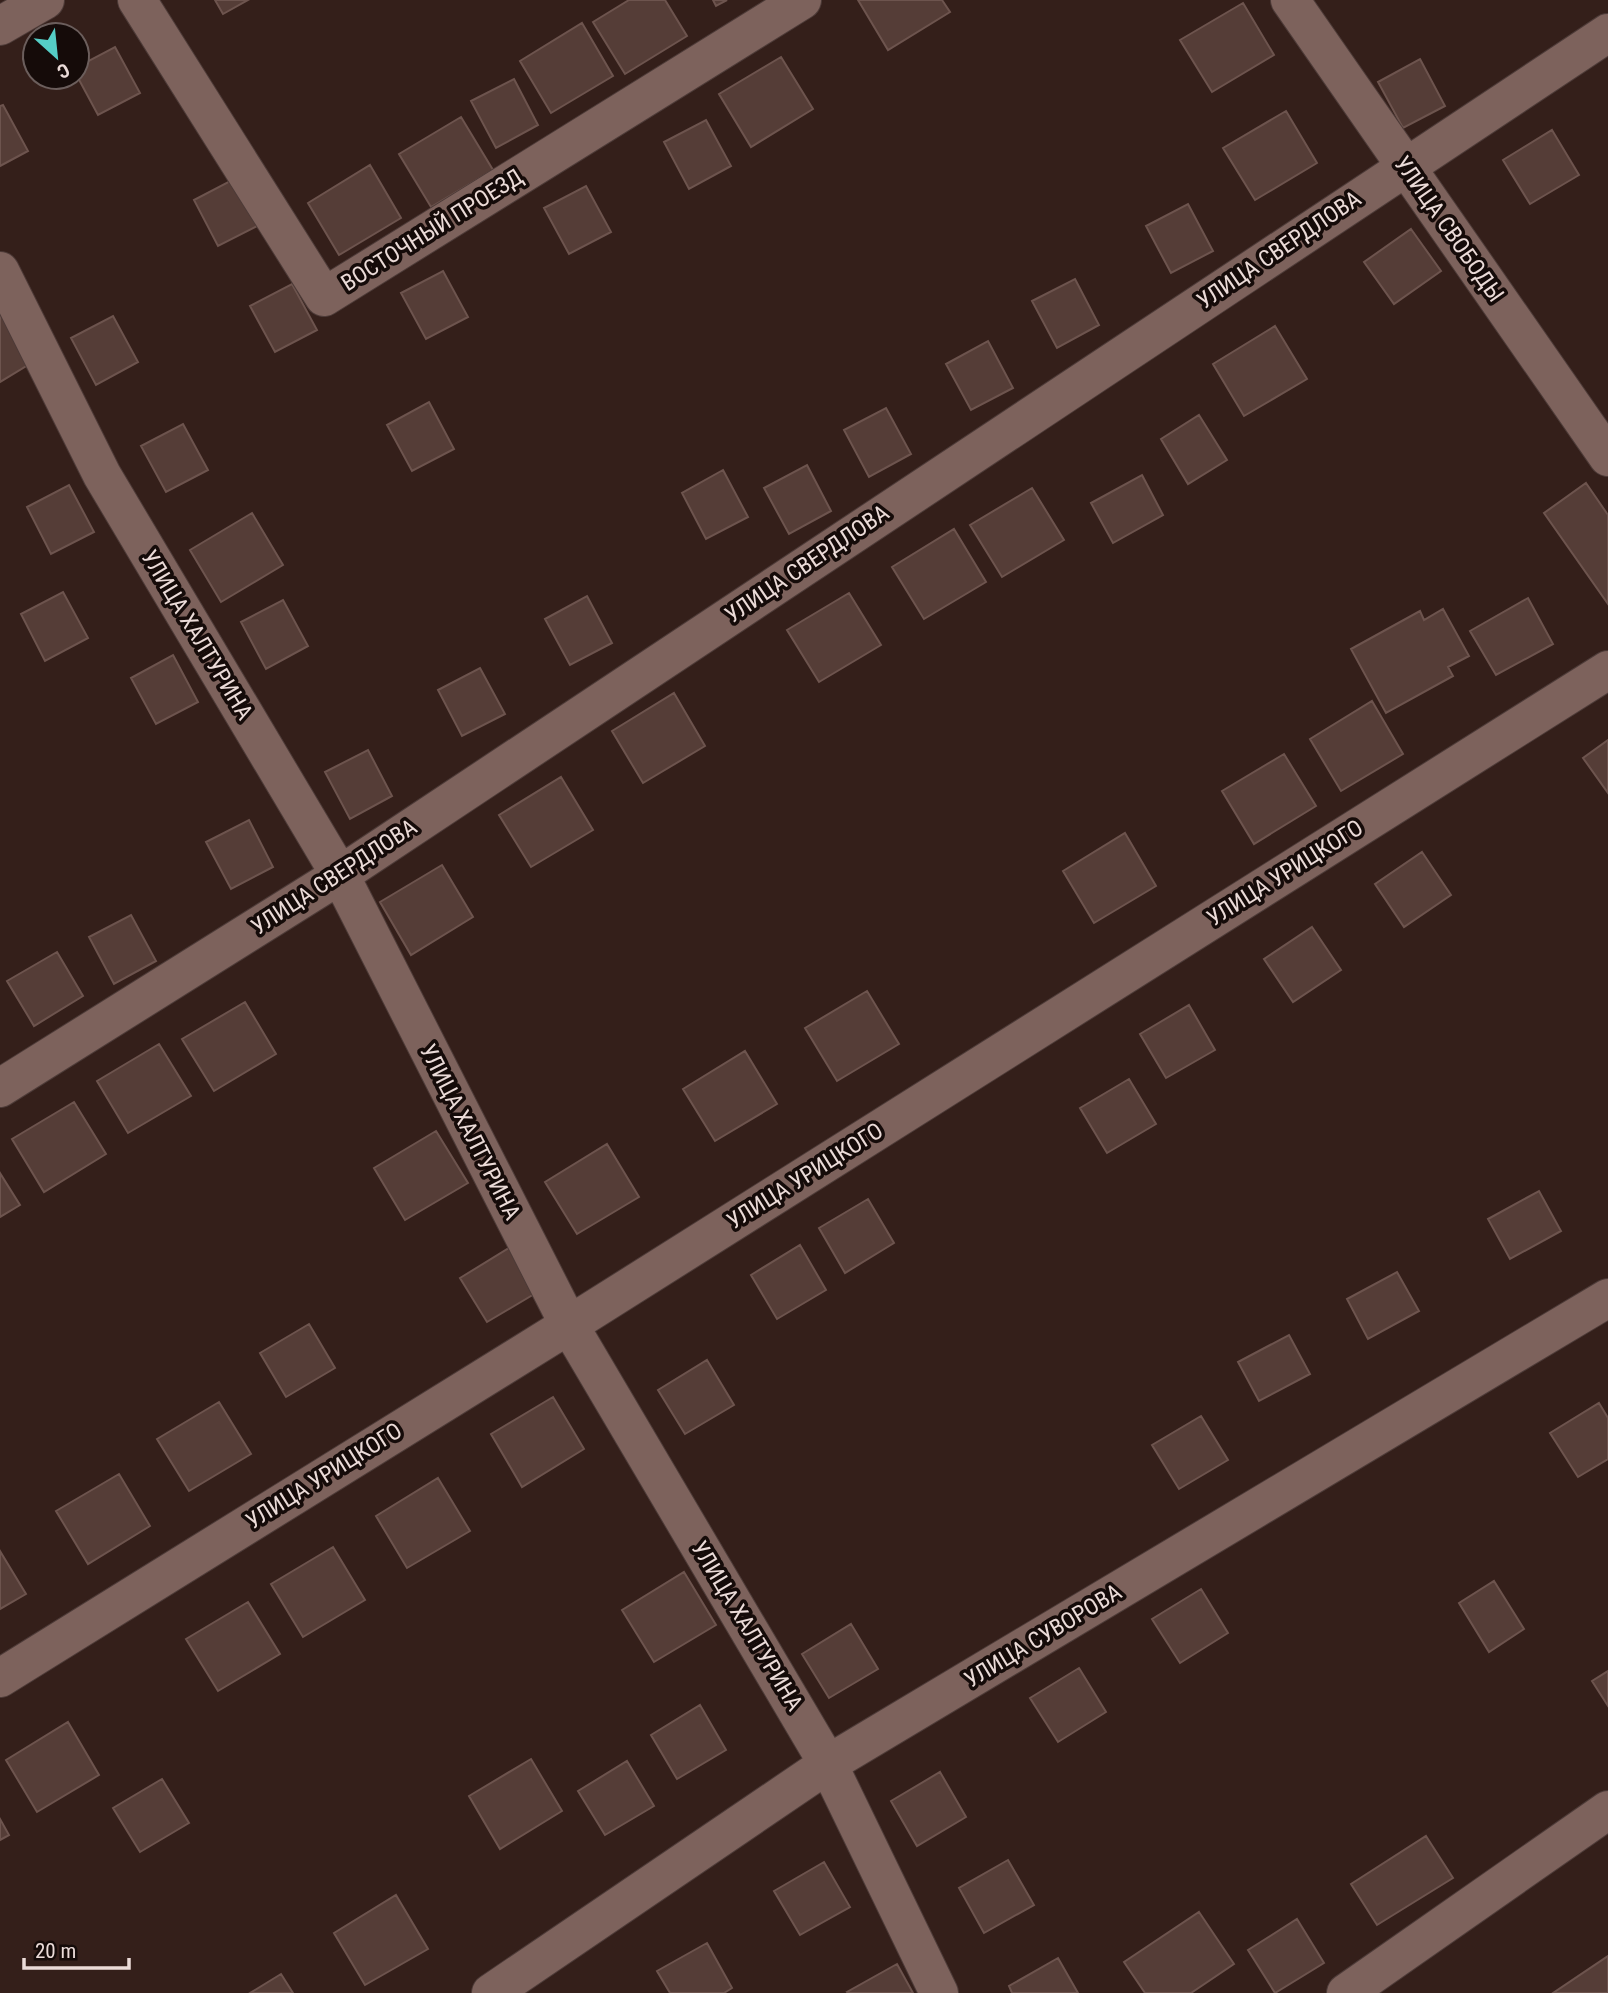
<svg xmlns="http://www.w3.org/2000/svg" width="1608" height="1993" viewBox="0 0 1608 1993" font-family="'Roboto Condensed',sans-serif">
	<style>
		.building { fill: #553d37; stroke: #6d544e; stroke-width: 2 }
		.lines { fill: none; stroke-linecap: round; stroke-linejoin: round }
		.minor-casing { stroke: #4d3b38; stroke-width: 40 }
		.minor { stroke: #7d625c; stroke-width: 38 }
		.labels { text-anchor: middle; dominant-baseline: central; stroke-width: 7; stroke-linejoin: round; paint-order: stroke }
		.street-label { font-size: 23px; fill: #ebdbd8; stroke: #150b09 }
	</style>
	<rect width="100%" height="100%" fill="#341f1a"/>
	<path class="building" d="M 215,0 L 248,0 L 223,14 Z
		M 629,0 L 665,0 L 687,36 L 625,74 L 593,22 Z
		M 713,0 L 727,0 L 716,6 Z
		M 858,0 L 942,0 L 950,12 L 888,50 Z
		M 1243,3 L 1274,55 L 1212,92 L 1180,40 Z
		M 582,23 L 613,76 L 551,113 L 520,61 Z
		M 115,47 L 140,93 L 98,115 L 77,76 L 77,67 Z
		M 781,57 L 813,109 L 751,147 L 719,94 Z
		M 1420,59 L 1445,106 L 1403,128 L 1378,82 Z
		M 514,79 L 538,125 L 496,148 L 471,101 Z
		M 3,105 L 28,151 L 0,166 L 0,106 Z
		M 1286,111 L 1317,163 L 1255,200 L 1223,148 Z
		M 461,117 L 493,170 L 431,207 L 399,154 Z
		M 706,120 L 731,166 L 689,189 L 664,142 Z
		M 1552,130 L 1579,175 L 1530,204 L 1503,160 Z
		M 370,165 L 401,218 L 339,255 L 308,203 Z
		M 236,178 L 261,224 L 218,246 L 194,200 Z
		M 586,186 L 611,232 L 569,254 L 544,208 Z
		M 1188,204 L 1213,251 L 1171,273 L 1146,226 Z
		M 1411,229 L 1441,271 L 1394,304 L 1364,262 Z
		M 443,271 L 468,317 L 426,339 L 401,293 Z
		M 1075,279 L 1099,325 L 1057,348 L 1032,301 Z
		M 292,284 L 317,330 L 275,352 L 250,306 Z
		M 0,311 L 33,362 L 0,382 Z
		M 113,316 L 138,362 L 96,385 L 71,338 Z
		M 1275,326 L 1307,379 L 1244,416 L 1213,364 Z
		M 988,341 L 1013,388 L 971,410 L 946,364 Z
		M 429,402 L 454,449 L 412,471 L 387,425 Z
		M 886,408 L 911,454 L 869,477 L 844,430 Z
		M 1199,415 L 1227,460 L 1188,484 L 1161,439 Z
		M 183,424 L 208,470 L 166,492 L 141,446 Z
		M 807,465 L 831,511 L 789,534 L 764,488 Z
		M 723,470 L 748,517 L 706,539 L 682,493 Z
		M 1142,475 L 1163,515 L 1113,543 L 1091,503 Z
		M 1586,483 L 1608,515 L 1608,604 L 1544,513 Z
		M 69,485 L 94,532 L 51,554 L 27,507 Z
		M 1032,488 L 1064,540 L 1002,577 L 970,525 Z
		M 252,513 L 283,565 L 221,602 L 190,550 Z
		M 954,529 L 986,582 L 924,619 L 892,567 Z
		M 63,592 L 88,638 L 45,661 L 21,614 Z
		M 849,593 L 881,645 L 819,682 L 787,630 Z
		M 587,596 L 612,643 L 570,665 L 545,619 Z
		M 1528,598 L 1553,644 L 1496,675 L 1470,631 Z
		M 283,600 L 308,646 L 266,669 L 241,622 Z
		M 1443,609 L 1469,656 L 1448,667 L 1453,676 L 1386,713 L 1351,649 L 1420,611 L 1424,620 Z
		M 173,655 L 198,702 L 156,724 L 131,678 Z
		M 480,668 L 505,714 L 462,736 L 438,690 Z
		M 674,693 L 705,746 L 643,783 L 612,731 Z
		M 1372,701 L 1403,754 L 1341,791 L 1310,739 Z
		M 1608,740 L 1608,793 L 1583,758 Z
		M 368,750 L 392,796 L 350,819 L 325,772 Z
		M 1284,754 L 1316,806 L 1254,844 L 1222,791 Z
		M 561,777 L 593,830 L 531,867 L 499,815 Z
		M 249,820 L 273,867 L 231,889 L 206,842 Z
		M 1125,833 L 1156,886 L 1094,923 L 1063,871 Z
		M 1422,852 L 1451,895 L 1404,927 L 1375,884 Z
		M 442,865 L 473,917 L 411,955 L 380,902 Z
		M 131,915 L 156,961 L 114,984 L 89,937 Z
		M 1312,927 L 1341,970 L 1293,1002 L 1264,959 Z
		M 57,952 L 83,996 L 34,1026 L 7,981 Z
		M 867,991 L 899,1044 L 837,1081 L 805,1028 Z
		M 245,1002 L 276,1054 L 214,1091 L 182,1039 Z
		M 1189,1005 L 1215,1050 L 1166,1078 L 1140,1034 Z
		M 159,1044 L 191,1096 L 128,1133 L 97,1081 Z
		M 745,1051 L 777,1104 L 715,1141 L 683,1089 Z
		M 1129,1079 L 1156,1124 L 1107,1153 L 1080,1108 Z
		M 74,1102 L 106,1154 L 44,1192 L 12,1139 Z
		M 436,1131 L 468,1183 L 405,1220 L 374,1168 Z
		M 607,1144 L 639,1197 L 577,1234 L 545,1182 Z
		M 0,1173 L 20,1205 L 0,1217 Z
		M 1539,1191 L 1561,1231 L 1510,1259 L 1488,1219 Z
		M 868,1199 L 894,1243 L 845,1273 L 819,1228 Z
		M 800,1245 L 826,1290 L 777,1319 L 751,1275 Z
		M 509,1248 L 536,1293 L 487,1322 L 460,1278 Z
		M 1397,1272 L 1419,1311 L 1368,1339 L 1347,1299 Z
		M 309,1324 L 335,1368 L 286,1397 L 260,1353 Z
		M 1289,1335 L 1310,1374 L 1259,1401 L 1238,1362 Z
		M 707,1360 L 734,1405 L 685,1434 L 658,1390 Z
		M 553,1397 L 584,1449 L 522,1487 L 491,1434 Z
		M 219,1402 L 251,1454 L 189,1491 L 157,1439 Z
		M 1599,1403 L 1608,1418 L 1608,1459 L 1578,1477 L 1550,1433 Z
		M 1201,1416 L 1228,1460 L 1179,1489 L 1152,1445 Z
		M 119,1474 L 150,1526 L 88,1564 L 56,1511 Z
		M 438,1478 L 470,1531 L 407,1568 L 376,1516 Z
		M 333,1547 L 365,1600 L 303,1637 L 271,1584 Z
		M 0,1551 L 26,1594 L 0,1609 Z
		M 684,1572 L 716,1625 L 654,1662 L 622,1610 Z
		M 1494,1581 L 1524,1629 L 1489,1652 L 1459,1603 Z
		M 1201,1589 L 1228,1633 L 1180,1663 L 1152,1619 Z
		M 248,1602 L 280,1654 L 218,1691 L 186,1639 Z
		M 851,1624 L 878,1669 L 829,1698 L 802,1654 Z
		M 1079,1668 L 1106,1712 L 1058,1742 L 1030,1698 Z
		M 1608,1671 L 1608,1706 L 1592,1681 Z
		M 700,1705 L 726,1750 L 677,1779 L 651,1735 Z
		M 68,1722 L 99,1775 L 37,1812 L 6,1760 Z
		M 531,1759 L 562,1811 L 500,1849 L 469,1796 Z
		M 627,1761 L 654,1806 L 605,1835 L 578,1791 Z
		M 940,1772 L 966,1817 L 917,1846 L 891,1801 Z
		M 162,1779 L 189,1823 L 140,1852 L 113,1808 Z
		M 0,1819 L 9,1835 L 0,1840 Z
		M 1426,1836 L 1453,1878 L 1377,1925 L 1351,1884 Z
		M 1008,1860 L 1034,1905 L 984,1933 L 959,1888 Z
		M 824,1862 L 850,1907 L 800,1935 L 774,1891 Z
		M 396,1895 L 428,1949 L 365,1985 L 334,1933 Z
		M 1199,1912 L 1234,1964 L 1191,1993 L 1145,1993 L 1124,1962 Z
		M 1297,1919 L 1324,1963 L 1275,1993 L 1248,1950 Z
		M 707,1943 L 732,1988 L 724,1993 L 670,1993 L 657,1971 Z
		M 1608,1956 L 1608,1993 L 1553,1993 Z
		M 1058,1958 L 1078,1993 L 1012,1993 L 1009,1986 Z
		M 897,1964 L 913,1993 L 848,1993 L 847,1992 Z
		M 281,1974 L 293,1993 L 250,1993 Z"/>
	<g class="lines">
		<defs>
			<path id="minor" d="M 137,0 L 324,297 L 802,0
				M 1290,0 L 1608,457
				M 0,26 L 45,0
				M 0,271 L 102,475 L 340,875 L 569,1325 L 828,1764 L 939,1993
				M 0,1088 L 340,875 L 1608,33
				M 0,1678 L 569,1325 L 1608,670
				M 491,1993 L 828,1764 L 1608,1298
				M 1346,1993 L 1608,1810"/>
		</defs>
		<use href="#minor" class="minor-casing"/>
		<use href="#minor" class="minor"/>
	</g>
	<g class="labels">
		<g class="street-label">
			<text transform="translate(1449 229) rotate(55)">УЛИЦА СВОБОДЫ</text>
			<text transform="translate(432 230) rotate(-32)">ВОСТОЧНЫЙ ПРОЕЗД</text>
			<text transform="translate(1279 250) rotate(-34)">УЛИЦА СВЕРДЛОВА</text>
			<text transform="translate(807 564) rotate(-34)">УЛИЦА СВЕРДЛОВА</text>
			<text transform="translate(197 635) rotate(59)">УЛИЦА ХАЛТУРИНА</text>
			<text transform="translate(1285 873) rotate(-32)">УЛИЦА УРИЦКОГО</text>
			<text transform="translate(334 877) rotate(-33)">УЛИЦА СВЕРДЛОВА</text>
			<text transform="translate(470 1132) rotate(63)">УЛИЦА ХАЛТУРИНА</text>
			<text transform="translate(805 1176) rotate(-32)">УЛИЦА УРИЦКОГО</text>
			<text transform="translate(324 1476) rotate(-32)">УЛИЦА УРИЦКОГО</text>
			<text transform="translate(747 1626) rotate(59)">УЛИЦА ХАЛТУРИНА</text>
			<text transform="translate(1043 1636) rotate(-31)">УЛИЦА СУВОРОВА</text>
		</g>
	</g>
	<g transform="translate(56 56) rotate(153)"><circle r="33" fill="#150b09" stroke="#6b5e5c" stroke-width="2"/>
	<path d="M0-5L12 26L0 18L-12 26Z" fill="#55cec6"/>
	<text y="-10" font-size="19" font-weight="bold" text-anchor="middle" fill="#ebdbd8">С</text>
	</g>
	<path d="M24 1958v10h105v-10" fill="none" stroke="#ebdbd8" stroke-width="3.5"/>
	<text x="35" y="1958" font-size="21" fill="#ebdbd8" stroke="#150b09" stroke-width="5" paint-order="stroke">20 m</text>
</svg>
